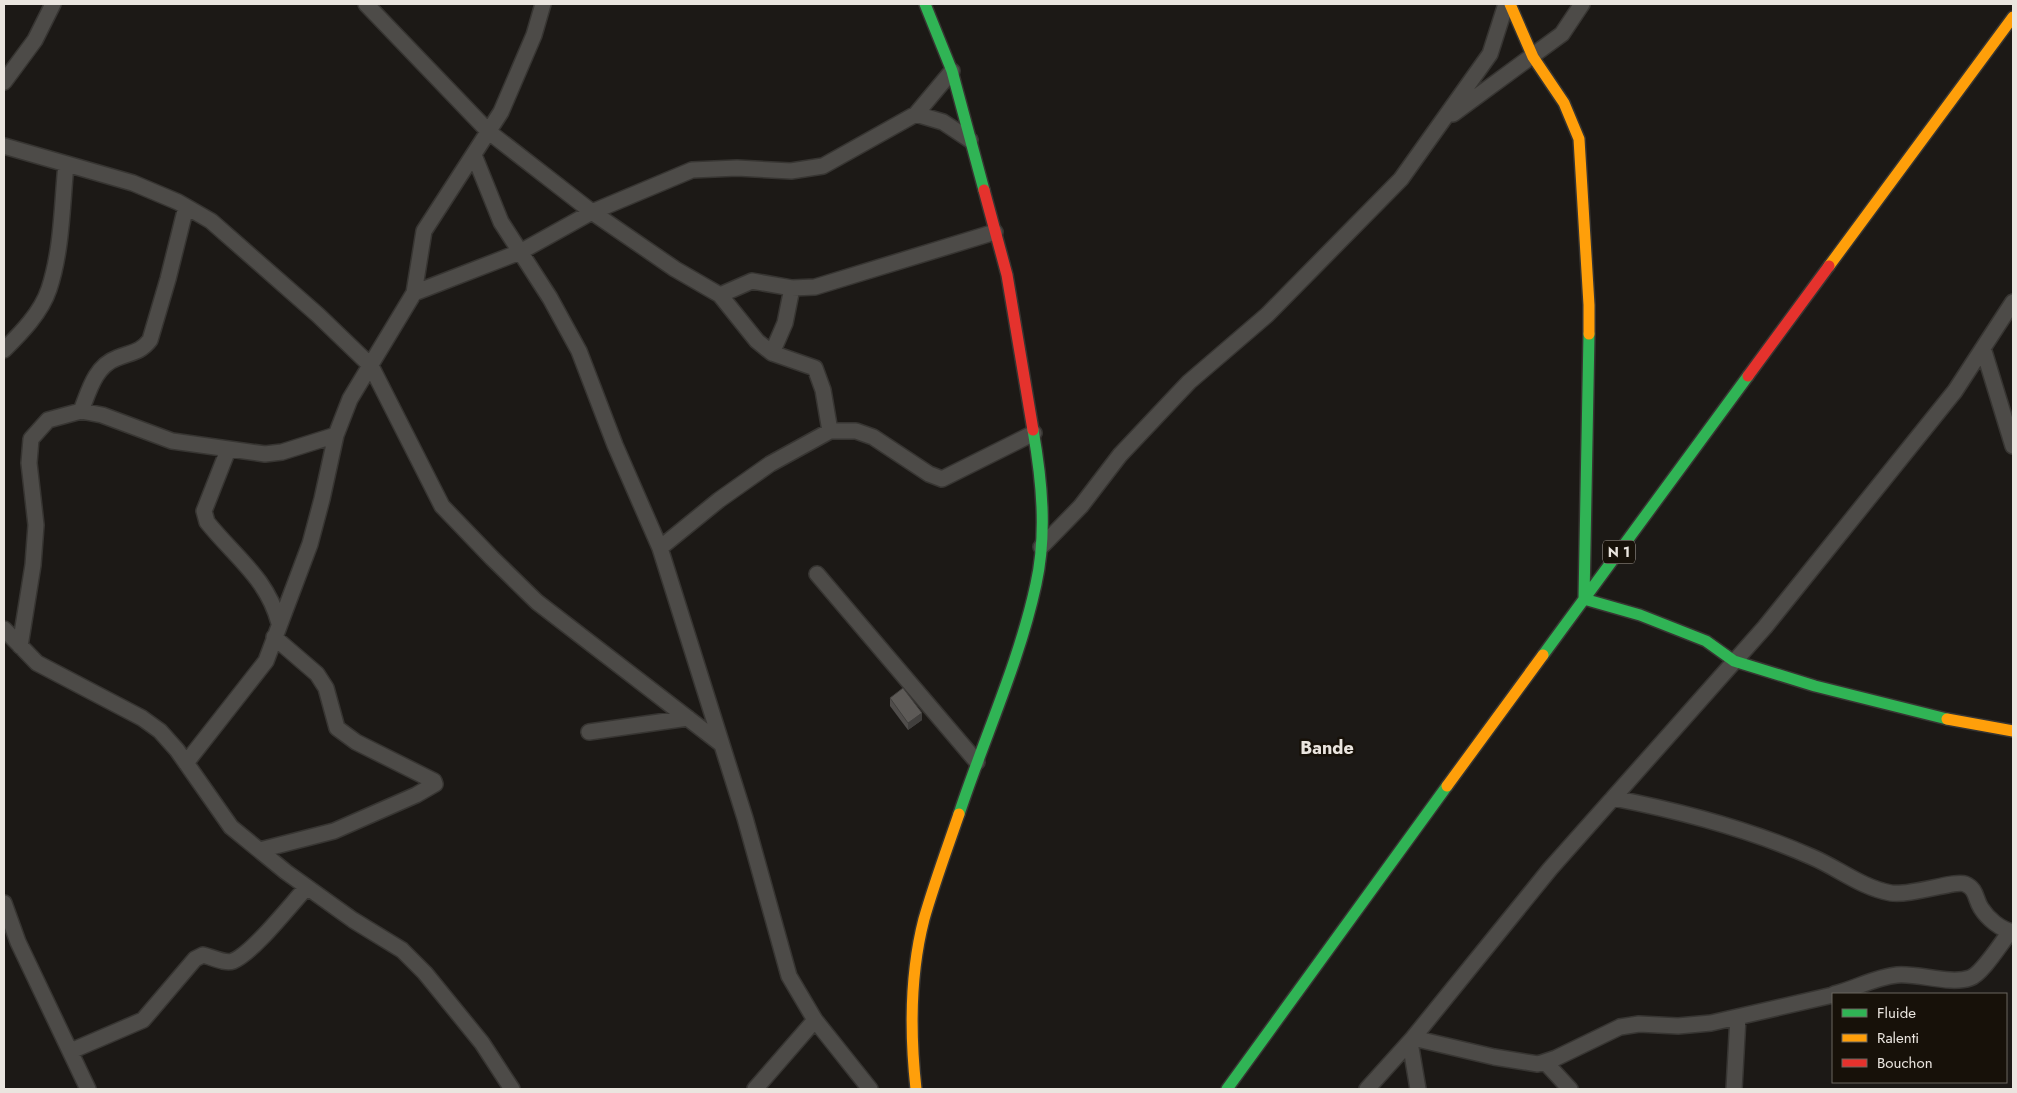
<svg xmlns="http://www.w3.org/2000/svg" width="2017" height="1093" viewBox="0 0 2017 1093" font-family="Jost,sans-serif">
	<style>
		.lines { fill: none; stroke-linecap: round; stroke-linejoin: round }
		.street-casing { stroke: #373532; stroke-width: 18 }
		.fast-casing { stroke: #373532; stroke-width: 14 }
		.slow-casing { stroke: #373532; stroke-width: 14 }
		.jam-casing { stroke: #373532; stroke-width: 14 }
		.street { stroke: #4d4b48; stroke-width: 15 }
		.fast { stroke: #30b455; stroke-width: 11 }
		.slow { stroke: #ff9f0a; stroke-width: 11 }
		.jam { stroke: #e5322d; stroke-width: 11 }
		.wall { fill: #504d4b }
		.shaded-wall { fill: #413f3d }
		.building { fill: #5d5a57; stroke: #413f3d }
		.labels { text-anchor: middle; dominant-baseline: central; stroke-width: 5; stroke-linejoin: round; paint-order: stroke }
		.shield { fill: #171109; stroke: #aba59f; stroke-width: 1 }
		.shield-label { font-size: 14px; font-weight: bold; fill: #eae5df }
		.quarter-label { font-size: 18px; font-weight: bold; fill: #eae5df; stroke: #171109 }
	</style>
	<rect width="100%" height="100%" fill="#1c1916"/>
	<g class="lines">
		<defs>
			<path id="street" d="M 366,4 L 489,132 L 592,212 L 675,269 L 720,295 L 757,341 L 772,353 L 815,368 L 823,390 L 830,431
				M 4,82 L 35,40 L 53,4
				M 916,114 L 943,122 L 970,140
				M 1453,114 L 1562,34 L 1582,4
				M 4,146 L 133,183 L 178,202 L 211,221 L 318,315 L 371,366 L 442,506 L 492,558 L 537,602 L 720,743
				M 474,155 L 501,222 L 550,298 L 579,351 L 615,445 L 660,548 L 745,818 L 789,976 L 815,1020 L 870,1089
				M 414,293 L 520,252 L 592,212 L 692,170 L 737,168 L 791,171 L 823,166 L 916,114 L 952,71
				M 720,295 L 752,281 L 792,288 L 815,287 L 995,232
				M 1983,348 L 2013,446
				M 4,350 C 21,333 41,313 49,289 C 62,250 62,205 66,164
				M 772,353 L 785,323 L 792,288
				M 81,411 C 89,391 95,366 117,358 C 131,352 140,353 150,340 L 168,279 L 186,207
				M 228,450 L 204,511 L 207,522 C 235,557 267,578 279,623
				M 1041,547 L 1081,506 L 1120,455 L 1189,382 L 1267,315 L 1401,179 L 1490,54 L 1506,4
				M 660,548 L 719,500 L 770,464 L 830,431 L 856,431 L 873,437 L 929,474 L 942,479 L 1034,433
				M 817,574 L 977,762
				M 4,629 L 37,663 L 142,718 L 160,731 L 177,750 L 231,827 L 286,872 L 353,920 L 402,950 L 425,973 L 482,1043 L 512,1089
				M 20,646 L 33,565 L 36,525 L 29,463 L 31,439 L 48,420 L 81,411 L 102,415 L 172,441 L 265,454 L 282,452 L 336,435
				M 589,732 L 688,718
				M 186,763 L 266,661 L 310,544 L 322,499 L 336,435 L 350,399 L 414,293 L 424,231 L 501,112 L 534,35 L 543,4
				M 1613,798 C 1680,811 1749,829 1812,857 C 1838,868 1862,888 1891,893 C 1911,896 1955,880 1965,884 C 1977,889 1975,899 1981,908 C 1988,919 2000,929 2013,932
				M 260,850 L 334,831 L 416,795 L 435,784 L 434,781 L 356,742 L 337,728 L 326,688 L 317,674 L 274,637
				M 4,903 L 18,942 L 88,1089
				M 1834,994 C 1855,989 1875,977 1897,975 C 1919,973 1950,985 1970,978 C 1982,974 2001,943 2010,932
				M 1413,1038 L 1494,1057 L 1538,1064 L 1556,1058 L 1620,1027 L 1639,1024 L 1678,1026 L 1711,1023 L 1833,995
				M 1410,1042 L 1418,1089
				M 71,1051 L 143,1020 L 195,959 L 203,955 C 212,957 225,964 233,961 C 253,953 291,904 307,887
				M 1545,1062 L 1570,1089
				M 755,1089 L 815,1020
				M 1367,1089 L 1413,1038 L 1550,869 L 1765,627 L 1955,391 L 2013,302
				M 1734,1089 L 1738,1017"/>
			<path id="fast" d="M 925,4 L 952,71 L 984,190
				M 1589,334 L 1584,599 L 1640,615 L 1706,641 L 1734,661 L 1815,686 L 1947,719
				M 1543,655 L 1748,376
				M 959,814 C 984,738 1019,663 1036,584 C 1047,534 1042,481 1033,430
				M 1227,1089 L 1447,786"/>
			<path id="slow" d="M 1510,4 L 1533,57 L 1564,103 L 1579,139 L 1589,305 L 1589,334
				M 1829,266 L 2013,17
				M 1947,719 L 2013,731
				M 1447,786 L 1543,655
				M 916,1089 C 910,1034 910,973 924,919 C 934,884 947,849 959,814"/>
			<path id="jam" d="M 984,190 L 1007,275 L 1033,430
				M 1748,376 L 1829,266"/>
		</defs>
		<use href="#street" class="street-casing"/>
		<use href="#fast" class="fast-casing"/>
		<use href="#slow" class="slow-casing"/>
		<use href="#jam" class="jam-casing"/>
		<use href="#street" class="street"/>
		<use href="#fast" class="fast"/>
		<use href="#slow" class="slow"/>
		<use href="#jam" class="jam"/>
	</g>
	<path class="wall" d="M 890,698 L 922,720 L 908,730 L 890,706 Z"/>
	<path class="shaded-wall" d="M 922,713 L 922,720 L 908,730 L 908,723 Z"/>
	<path class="building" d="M 903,688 L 922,713 L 908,723 L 890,698 Z"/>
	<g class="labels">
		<rect class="shield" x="1603" y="540.5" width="32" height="23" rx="4"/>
		<g class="shield-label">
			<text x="1619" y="552">N 1</text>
		</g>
		<g class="quarter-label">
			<text x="1327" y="748">Bande</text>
		</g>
	</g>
	<rect width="2017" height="1093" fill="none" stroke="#eae5df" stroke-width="10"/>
	<rect x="1832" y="993" width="175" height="90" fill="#171109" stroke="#6b665f"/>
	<rect x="1842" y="1009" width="25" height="8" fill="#30b455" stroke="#6b665f"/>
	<text x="1877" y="1018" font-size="15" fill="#eae5df">Fluide</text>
	<rect x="1842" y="1034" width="25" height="8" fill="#ff9f0a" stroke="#6b665f"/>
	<text x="1877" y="1043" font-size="15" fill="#eae5df">Ralenti</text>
	<rect x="1842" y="1059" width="25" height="8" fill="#e5322d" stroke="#6b665f"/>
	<text x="1877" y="1068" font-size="15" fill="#eae5df">Bouchon</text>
</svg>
